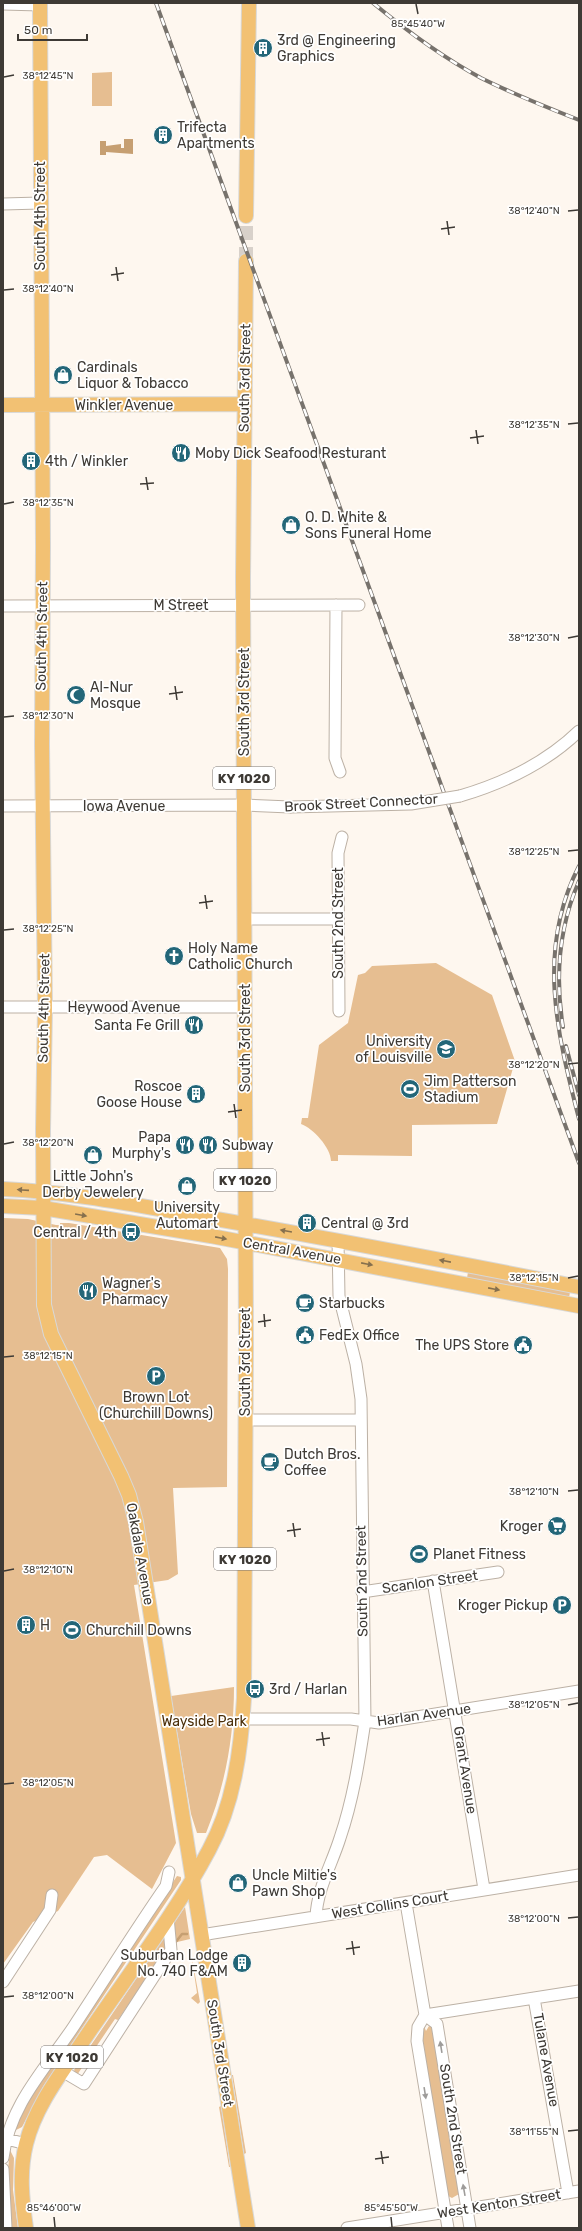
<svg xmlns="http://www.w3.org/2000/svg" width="582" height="2231" viewBox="0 0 582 2231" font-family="Rubik,sans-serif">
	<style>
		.green { fill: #e6be91 }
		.water { fill: #c69f72 }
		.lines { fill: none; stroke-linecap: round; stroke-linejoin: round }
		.stream { stroke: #c69f72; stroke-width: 2.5 }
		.major-tunnel { stroke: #d8d1ca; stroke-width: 14; stroke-dasharray: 14 7; stroke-linecap: butt }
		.minor-casing { stroke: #bcb1a5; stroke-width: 13 }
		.major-casing { stroke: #d8d8d7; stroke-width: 16 }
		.minor { stroke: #fff; stroke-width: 11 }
		.major { stroke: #f2c173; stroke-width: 14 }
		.rail-casing { stroke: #77726c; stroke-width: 4 }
		.rail { stroke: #fff; stroke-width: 2.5; stroke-dasharray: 8; stroke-linecap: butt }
		.minor-bridge-casing { stroke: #bcb1a5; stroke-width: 13; stroke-linecap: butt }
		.minor-bridge { stroke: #fff; stroke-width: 11 }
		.oneway { fill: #86704e }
		.oneway2 { fill: #9e9c9a }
		.ticks { fill: none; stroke: #3e3a35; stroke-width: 1.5 }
		.labels { text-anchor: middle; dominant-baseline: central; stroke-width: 3.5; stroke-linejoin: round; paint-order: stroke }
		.shield { fill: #fff; stroke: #787572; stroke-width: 1 }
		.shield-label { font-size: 13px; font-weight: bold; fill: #3e3a35 }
		.poi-label { font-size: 14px; fill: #3e3a35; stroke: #fff; text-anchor: start }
		.street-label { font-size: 14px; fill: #3e3a35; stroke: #fff }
		.park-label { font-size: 14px; fill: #4b2f0a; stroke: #fff }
		.ticks-label { font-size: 10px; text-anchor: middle; fill: #3e3a35; stroke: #fff; stroke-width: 3.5; stroke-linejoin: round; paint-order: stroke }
	</style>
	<rect width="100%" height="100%" fill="#fef7ef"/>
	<path class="green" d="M 112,72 L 112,106 L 92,106 L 92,73 Z
		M 436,963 L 492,995 L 515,1061 L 497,1124 L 412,1125 L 412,1156 L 338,1155 L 338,1161 L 331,1161 C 331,1148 313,1128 301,1124 L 302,1118 L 308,1118 L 319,1045 L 348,1023 L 358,975 L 365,973 L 372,966 Z
		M 3,1218 L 28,1219 L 56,1225 L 60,1225 L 60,1223 L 69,1223 L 220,1248 L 227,1259 L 228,1269 L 227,1487 L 173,1488 L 178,1574 L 168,1580 L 134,1585 L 176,1843 L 152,1889 L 107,1855 L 94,1857 L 58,1911 L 33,1922 L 3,1964 Z
		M 468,1272 L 570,1292 L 569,1298 L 467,1278 Z
		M 234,1687 C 234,1738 225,1786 206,1833 L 197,1833 L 191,1814 L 171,1696 Z
		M 177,1876 L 181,1877 L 181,1880 L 44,2085 L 22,2127 L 16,2130 L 19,2116 L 40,2082 Z
		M 185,1907 L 190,1939 L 173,1943 L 172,1926 Z
		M 166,1935 L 167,1947 L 118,2020 L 115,2019 L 77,2075 L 74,2070 Z
		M 191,1953 L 200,2002 L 198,2004 L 191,1998 L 197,1993 Z
		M 424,2026 L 426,2031 L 429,2026 L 432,2027 L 459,2194 L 452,2198 L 446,2195 L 420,2033 Z
		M 232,2075 L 233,2075 L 246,2153 L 244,2154 Z
		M 221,2106 L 230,2167 L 229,2167 L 219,2107 Z
		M 10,2150 L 14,2158 L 13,2190 L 18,2228 L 11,2228 L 7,2179 Z"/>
	<path class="water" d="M 124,139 L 133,139 L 133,154 L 106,152 L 106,155 L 100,155 L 100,141 L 106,141 L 106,146 L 121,144 L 121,148 L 124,148 Z"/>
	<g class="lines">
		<path class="stream" d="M 175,1943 L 182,1934 L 187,1934"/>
		<path class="major-tunnel" d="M 246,261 L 246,216"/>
		<defs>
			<path id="minor" d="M 3,4 L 40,5
				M 3,204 L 40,203
				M 336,605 L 335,758 L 340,772
				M 3,606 L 359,605
				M 460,796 C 504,783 545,764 579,731
				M 3,806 L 244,805 L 290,807
				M 245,919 L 338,919
				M 3,1007 L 245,1007
				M 339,1011 L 338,853 L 342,837
				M 245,1420 L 361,1420
				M 433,1581 L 484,1889
				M 362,1592 L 498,1572
				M 243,1719 L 351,1719 L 379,1723 L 579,1691
				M 406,1903 L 425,2015 L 418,2027 L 417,2041 L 448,2228
				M 316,1917 C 317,1889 332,1864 340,1838 C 353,1800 359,1761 365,1721 L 361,1399 L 356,1364 L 339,1296 L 338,1240
				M 201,1935 L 579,1875
				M 3,1982 L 50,1910 L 52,1895
				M 534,1998 L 568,2193
				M 425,2015 L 437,2024 L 470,2228
				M 425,2015 L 579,1991
				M 62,2071 L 84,2084 L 171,1950 L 168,1917
				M 3,2138 L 26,2144
				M 3,2158 C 9,2105 46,2068 74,2026 C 105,1979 134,1932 166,1886 L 169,1872
				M 3,2169 L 6,2228
				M 347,2228 L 579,2191"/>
			<path id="major" d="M 40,3 L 43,546 L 42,744 L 45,1007 L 43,1130 L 44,1305 L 51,1334 L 121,1476 L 129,1495 L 136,1522 L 248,2228
				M 246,216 L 249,3
				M 3,405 L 244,404
				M 3,1189 C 75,1192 145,1207 216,1219 C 337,1240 458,1263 579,1287
				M 3,1206 L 43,1208 L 211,1236 L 579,1306
				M 26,2228 C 22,2200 19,2172 26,2144 C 35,2107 60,2075 81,2044 C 124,1980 173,1918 209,1850 C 234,1804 241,1750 244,1698 L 246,1345 L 243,578 L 246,261"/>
		</defs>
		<use href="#minor" class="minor-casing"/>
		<use href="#major" class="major-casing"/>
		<use href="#minor" class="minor"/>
		<use href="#major" class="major"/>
		<defs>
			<path id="rail" d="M 156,3 L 579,1163
				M 373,3 C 407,31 442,57 481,78 C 513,94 546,107 579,120
				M 579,866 C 536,950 557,1033 579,1119
				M 563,1027 C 555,977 559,927 579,881
				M 566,1046 L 579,1095"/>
		</defs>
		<use href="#rail" class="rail-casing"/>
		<use href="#rail" class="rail"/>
		<defs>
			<path id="minor-bridge" d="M 290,807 L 411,804 L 460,796"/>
		</defs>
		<use href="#minor-bridge" class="minor-bridge-casing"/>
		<use href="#minor-bridge" class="minor-bridge"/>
	</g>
	<defs><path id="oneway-solid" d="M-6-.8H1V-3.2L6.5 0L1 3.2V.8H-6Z"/></defs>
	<g class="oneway">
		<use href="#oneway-solid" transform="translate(23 1190) rotate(-176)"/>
		<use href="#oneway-solid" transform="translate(81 1215) rotate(10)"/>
		<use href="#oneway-solid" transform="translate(286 1231) rotate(-170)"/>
		<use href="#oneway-solid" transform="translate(221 1238) rotate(11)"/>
		<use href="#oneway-solid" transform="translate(445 1261) rotate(-169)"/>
		<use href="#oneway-solid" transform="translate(367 1264) rotate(11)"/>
		<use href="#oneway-solid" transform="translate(494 1289) rotate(11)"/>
	</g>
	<g class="oneway2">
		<use href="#oneway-solid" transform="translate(441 2047) rotate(-99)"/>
		<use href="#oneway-solid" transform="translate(425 2093) rotate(81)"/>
		<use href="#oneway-solid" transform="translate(464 2190) rotate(-100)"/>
	</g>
	<path class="ticks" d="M 416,4 L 418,14M 4,77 L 14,75M 568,211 L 578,210M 447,221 L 449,235M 441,229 L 455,227M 116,267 L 118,281M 111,275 L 124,273M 4,290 L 14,289M 568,424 L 578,423M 476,430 L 478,444M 470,438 L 484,436M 146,477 L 148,490M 140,484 L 154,483M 4,504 L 14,502M 568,638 L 578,636M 175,686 L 177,700M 169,694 L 183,692M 4,717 L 14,716M 568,851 L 578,850M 205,895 L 207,909M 199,903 L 213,901M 4,930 L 14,929M 568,1064 L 578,1063M 234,1104 L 236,1118M 228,1112 L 242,1110M 4,1144 L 14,1142M 568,1278 L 578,1276M 264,1314 L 265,1327M 258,1322 L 271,1320M 4,1357 L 14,1356M 568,1491 L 578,1490M 293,1523 L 295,1537M 287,1531 L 301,1529M 4,1571 L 14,1569M 568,1705 L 578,1703M 322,1732 L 324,1746M 316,1740 L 330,1738M 4,1784 L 14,1783M 568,1918 L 578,1917M 352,1941 L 354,1955M 346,1949 L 360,1947M 4,1997 L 14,1996M 568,2131 L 578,2130M 381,2151 L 383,2164M 375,2159 L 389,2157M 54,2217 L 55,2227M 391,2217 L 392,2227"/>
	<defs>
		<symbol id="building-disc" viewBox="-11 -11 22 22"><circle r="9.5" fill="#236678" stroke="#fff"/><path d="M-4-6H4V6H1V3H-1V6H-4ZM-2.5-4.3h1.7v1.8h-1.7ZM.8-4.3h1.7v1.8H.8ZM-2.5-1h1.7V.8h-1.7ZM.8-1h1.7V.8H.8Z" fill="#fff"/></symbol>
		<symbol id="shop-disc" viewBox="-11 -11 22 22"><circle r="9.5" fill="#236678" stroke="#fff"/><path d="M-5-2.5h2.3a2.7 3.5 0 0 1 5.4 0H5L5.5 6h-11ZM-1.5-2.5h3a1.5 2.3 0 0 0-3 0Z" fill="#fff"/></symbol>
		<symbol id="restaurant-disc" viewBox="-11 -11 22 22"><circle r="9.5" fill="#236678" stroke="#fff"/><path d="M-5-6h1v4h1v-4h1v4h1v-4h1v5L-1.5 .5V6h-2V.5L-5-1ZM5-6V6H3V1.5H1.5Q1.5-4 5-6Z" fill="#fff"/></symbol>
		<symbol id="mosque-disc" viewBox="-11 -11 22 22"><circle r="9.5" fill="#236678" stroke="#fff"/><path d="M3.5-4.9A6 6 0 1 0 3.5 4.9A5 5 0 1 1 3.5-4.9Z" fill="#fff"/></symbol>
		<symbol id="church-disc" viewBox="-11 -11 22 22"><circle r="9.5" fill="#236678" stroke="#fff"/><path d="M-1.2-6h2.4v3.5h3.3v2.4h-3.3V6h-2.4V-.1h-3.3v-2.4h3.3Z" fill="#fff"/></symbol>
		<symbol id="university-disc" viewBox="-11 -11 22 22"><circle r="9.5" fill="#236678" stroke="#fff"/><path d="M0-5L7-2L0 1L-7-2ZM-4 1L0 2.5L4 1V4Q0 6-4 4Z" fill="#fff"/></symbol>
		<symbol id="stadium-disc" viewBox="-11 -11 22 22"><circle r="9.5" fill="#236678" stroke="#fff"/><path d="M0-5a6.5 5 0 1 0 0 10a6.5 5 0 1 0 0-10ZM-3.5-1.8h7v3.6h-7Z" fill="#fff"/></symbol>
		<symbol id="bus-disc" viewBox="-11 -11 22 22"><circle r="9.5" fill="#236678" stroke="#fff"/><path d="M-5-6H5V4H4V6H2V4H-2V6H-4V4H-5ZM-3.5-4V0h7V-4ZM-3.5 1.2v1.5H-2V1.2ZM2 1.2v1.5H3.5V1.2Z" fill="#fff"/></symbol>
		<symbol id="cafe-disc" viewBox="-11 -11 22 22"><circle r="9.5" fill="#236678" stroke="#fff"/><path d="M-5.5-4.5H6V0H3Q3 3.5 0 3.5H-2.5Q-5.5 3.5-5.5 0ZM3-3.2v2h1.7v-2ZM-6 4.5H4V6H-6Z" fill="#fff"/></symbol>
		<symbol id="civic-disc" viewBox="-11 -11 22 22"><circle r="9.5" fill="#236678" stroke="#fff"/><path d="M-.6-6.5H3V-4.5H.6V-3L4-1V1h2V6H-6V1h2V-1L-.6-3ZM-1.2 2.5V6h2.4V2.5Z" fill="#fff"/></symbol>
		<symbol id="parking-disc" viewBox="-11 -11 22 22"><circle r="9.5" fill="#236678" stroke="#fff"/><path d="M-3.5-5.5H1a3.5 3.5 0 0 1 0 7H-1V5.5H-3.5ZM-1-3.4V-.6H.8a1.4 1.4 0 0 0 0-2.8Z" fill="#fff"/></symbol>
		<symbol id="supermarket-disc" viewBox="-11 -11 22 22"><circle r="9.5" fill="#236678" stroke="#fff"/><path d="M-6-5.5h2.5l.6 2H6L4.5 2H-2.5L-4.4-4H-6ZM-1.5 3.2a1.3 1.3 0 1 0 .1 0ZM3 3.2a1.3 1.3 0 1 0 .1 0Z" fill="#fff"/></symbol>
	</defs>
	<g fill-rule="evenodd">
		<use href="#building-disc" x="252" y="37" width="22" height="22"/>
		<use href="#building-disc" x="152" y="124" width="22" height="22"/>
		<use href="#shop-disc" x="52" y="364" width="22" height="22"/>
		<use href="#restaurant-disc" x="170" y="442" width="22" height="22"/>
		<use href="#building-disc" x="20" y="450" width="22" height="22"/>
		<use href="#shop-disc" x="280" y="514" width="22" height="22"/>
		<use href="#mosque-disc" x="65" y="684" width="22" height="22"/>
		<use href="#church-disc" x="163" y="945" width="22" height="22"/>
		<use href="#restaurant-disc" x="183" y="1014" width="22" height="22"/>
		<use href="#university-disc" x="435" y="1038" width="22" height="22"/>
		<use href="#stadium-disc" x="399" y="1078" width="22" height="22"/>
		<use href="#building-disc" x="185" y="1083" width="22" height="22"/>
		<use href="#restaurant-disc" x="174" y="1134" width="22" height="22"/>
		<use href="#restaurant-disc" x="197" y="1134" width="22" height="22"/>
		<use href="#shop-disc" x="82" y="1144" width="22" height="22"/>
		<use href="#shop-disc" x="176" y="1175" width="22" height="22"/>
		<use href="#building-disc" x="296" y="1212" width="22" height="22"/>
		<use href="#bus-disc" x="120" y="1221" width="22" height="22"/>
		<use href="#restaurant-disc" x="77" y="1280" width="22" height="22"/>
		<use href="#cafe-disc" x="294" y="1292" width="22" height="22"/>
		<use href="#civic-disc" x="294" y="1324" width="22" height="22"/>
		<use href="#civic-disc" x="512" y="1334" width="22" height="22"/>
		<use href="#parking-disc" x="145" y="1365" width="22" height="22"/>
		<use href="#cafe-disc" x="259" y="1451" width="22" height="22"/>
		<use href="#supermarket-disc" x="546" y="1515" width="22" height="22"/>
		<use href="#stadium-disc" x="408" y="1543" width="22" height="22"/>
		<use href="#parking-disc" x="551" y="1594" width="22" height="22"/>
		<use href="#building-disc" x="15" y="1614" width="22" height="22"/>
		<use href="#stadium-disc" x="61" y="1619" width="22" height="22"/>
		<use href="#bus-disc" x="244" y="1678" width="22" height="22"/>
		<use href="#shop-disc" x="227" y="1872" width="22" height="22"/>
		<use href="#building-disc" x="231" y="1952" width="22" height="22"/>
	</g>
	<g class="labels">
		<g class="shield">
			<rect x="213" y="767" width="62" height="22" rx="3"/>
			<rect x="214" y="1169" width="62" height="22" rx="3"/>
			<rect x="214" y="1548" width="62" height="22" rx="3"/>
			<rect x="41" y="2046" width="62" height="22" rx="3"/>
		</g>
		<g class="shield-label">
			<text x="244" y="778">KY 1020</text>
			<text x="245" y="1180">KY 1020</text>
			<text x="245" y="1559">KY 1020</text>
			<text x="72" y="2057">KY 1020</text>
		</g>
		<g class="poi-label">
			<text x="277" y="40">3rd @ Engineering<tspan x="277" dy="16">Graphics</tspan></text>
			<text x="177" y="127">Trifecta<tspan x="177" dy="16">Apartments</tspan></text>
			<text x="77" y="367">Cardinals<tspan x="77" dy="16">Liquor &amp; Tobacco</tspan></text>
			<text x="195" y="453">Moby Dick Seafood Resturant</text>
			<text x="45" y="461">4th / Winkler</text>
			<text x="305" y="517">O. D. White &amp;<tspan x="305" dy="16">Sons Funeral Home</tspan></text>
			<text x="90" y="687">Al-Nur<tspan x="90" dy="16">Mosque</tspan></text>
			<text x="188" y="948">Holy Name<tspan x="188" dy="16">Catholic Church</tspan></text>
			<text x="180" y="1025" text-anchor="end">Santa Fe Grill</text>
			<text x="432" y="1041" text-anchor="end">University<tspan x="432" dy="16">of Louisville</tspan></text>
			<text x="424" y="1081">Jim Patterson<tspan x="424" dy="16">Stadium</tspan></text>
			<text x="182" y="1086" text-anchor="end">Roscoe<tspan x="182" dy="16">Goose House</tspan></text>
			<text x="171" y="1137" text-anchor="end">Papa<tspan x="171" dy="16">Murphy's</tspan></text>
			<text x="222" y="1145">Subway</text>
			<text x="93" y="1176" text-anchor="middle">Little John's<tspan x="93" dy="16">Derby Jewelery</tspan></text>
			<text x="187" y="1207" text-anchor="middle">University<tspan x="187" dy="16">Automart</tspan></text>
			<text x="321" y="1223">Central @ 3rd</text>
			<text x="117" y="1232" text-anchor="end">Central / 4th</text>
			<text x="102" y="1283">Wagner's<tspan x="102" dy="16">Pharmacy</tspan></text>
			<text x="319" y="1303">Starbucks</text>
			<text x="319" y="1335">FedEx Office</text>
			<text x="509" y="1345" text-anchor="end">The UPS Store</text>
			<text x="156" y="1397" text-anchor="middle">Brown Lot<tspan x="156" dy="16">(Churchill Downs)</tspan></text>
			<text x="284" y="1454">Dutch Bros.<tspan x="284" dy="16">Coffee</tspan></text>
			<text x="543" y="1526" text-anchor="end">Kroger</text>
			<text x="433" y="1554">Planet Fitness</text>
			<text x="548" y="1605" text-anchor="end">Kroger Pickup</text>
			<text x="40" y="1625">H</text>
			<text x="86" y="1630">Churchill Downs</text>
			<text x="269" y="1689">3rd / Harlan</text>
			<text x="252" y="1875">Uncle Miltie's<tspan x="252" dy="16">Pawn Shop</tspan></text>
			<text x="228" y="1955" text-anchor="end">Suburban Lodge<tspan x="228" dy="16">No. 740 F&amp;AM</tspan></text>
		</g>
		<g class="street-label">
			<text transform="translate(40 216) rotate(-90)">South 4th Street</text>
			<text transform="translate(245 378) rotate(-89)">South 3rd Street</text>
			<text x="124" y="405">Winkler Avenue</text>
			<text x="181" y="605">M Street</text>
			<text transform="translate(42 636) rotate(-89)">South 4th Street</text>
			<text transform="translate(244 702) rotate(-90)">South 3rd Street</text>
			<text transform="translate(361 803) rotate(-3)">Brook Street Connector</text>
			<text x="124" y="806">Iowa Avenue</text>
			<text transform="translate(338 923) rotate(-90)">South 2nd Street</text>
			<text x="124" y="1007">Heywood Avenue</text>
			<text transform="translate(44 1008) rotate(-89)">South 4th Street</text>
			<text transform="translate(245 1038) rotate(-90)">South 3rd Street</text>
			<text transform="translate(292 1251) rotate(10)">Central Avenue</text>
			<text transform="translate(245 1362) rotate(-90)">South 3rd Street</text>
			<text transform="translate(140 1554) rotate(80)">Oakdale Avenue</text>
			<text transform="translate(362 1581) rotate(-91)">South 2nd Street</text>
			<text transform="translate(430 1582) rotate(-8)">Scanlon Street</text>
			<text transform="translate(424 1715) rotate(-8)">Harlan Avenue</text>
			<text transform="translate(465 1770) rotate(81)">Grant Avenue</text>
			<text transform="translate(390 1905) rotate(-9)">West Collins Court</text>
			<text transform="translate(220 2053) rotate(81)">South 3rd Street</text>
			<text transform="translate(546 2060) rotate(80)">Tulane Avenue</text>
			<text transform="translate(453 2119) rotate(81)">South 2nd Street</text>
			<text transform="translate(499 2204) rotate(-9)">West Kenton Street</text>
		</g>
		<g class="park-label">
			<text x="204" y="1721">Wayside Park</text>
		</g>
	</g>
	<g class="ticks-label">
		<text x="418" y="27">85°45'40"W</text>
		<text x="48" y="79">38°12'45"N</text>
		<text x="534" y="214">38°12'40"N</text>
		<text x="48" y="292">38°12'40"N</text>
		<text x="534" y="428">38°12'35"N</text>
		<text x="48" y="506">38°12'35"N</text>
		<text x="534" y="641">38°12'30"N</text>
		<text x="48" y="719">38°12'30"N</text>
		<text x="534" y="855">38°12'25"N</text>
		<text x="48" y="932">38°12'25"N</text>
		<text x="534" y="1068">38°12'20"N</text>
		<text x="48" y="1146">38°12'20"N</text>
		<text x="534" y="1281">38°12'15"N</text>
		<text x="48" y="1359">38°12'15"N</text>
		<text x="534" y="1495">38°12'10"N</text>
		<text x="48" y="1573">38°12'10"N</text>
		<text x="534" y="1708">38°12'05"N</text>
		<text x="48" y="1786">38°12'05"N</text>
		<text x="534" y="1922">38°12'00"N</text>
		<text x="48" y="1999">38°12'00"N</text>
		<text x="534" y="2135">38°11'55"N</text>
		<text x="54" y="2211">85°46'00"W</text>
		<text x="391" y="2211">85°45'50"W</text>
	</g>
	<rect width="582" height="2231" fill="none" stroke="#3e3a35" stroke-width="8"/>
	<path d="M18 34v6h69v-6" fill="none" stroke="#3e3a35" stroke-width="2"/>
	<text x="24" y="34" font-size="12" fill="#3e3a35" stroke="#ffffff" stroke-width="3" paint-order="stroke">50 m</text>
</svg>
